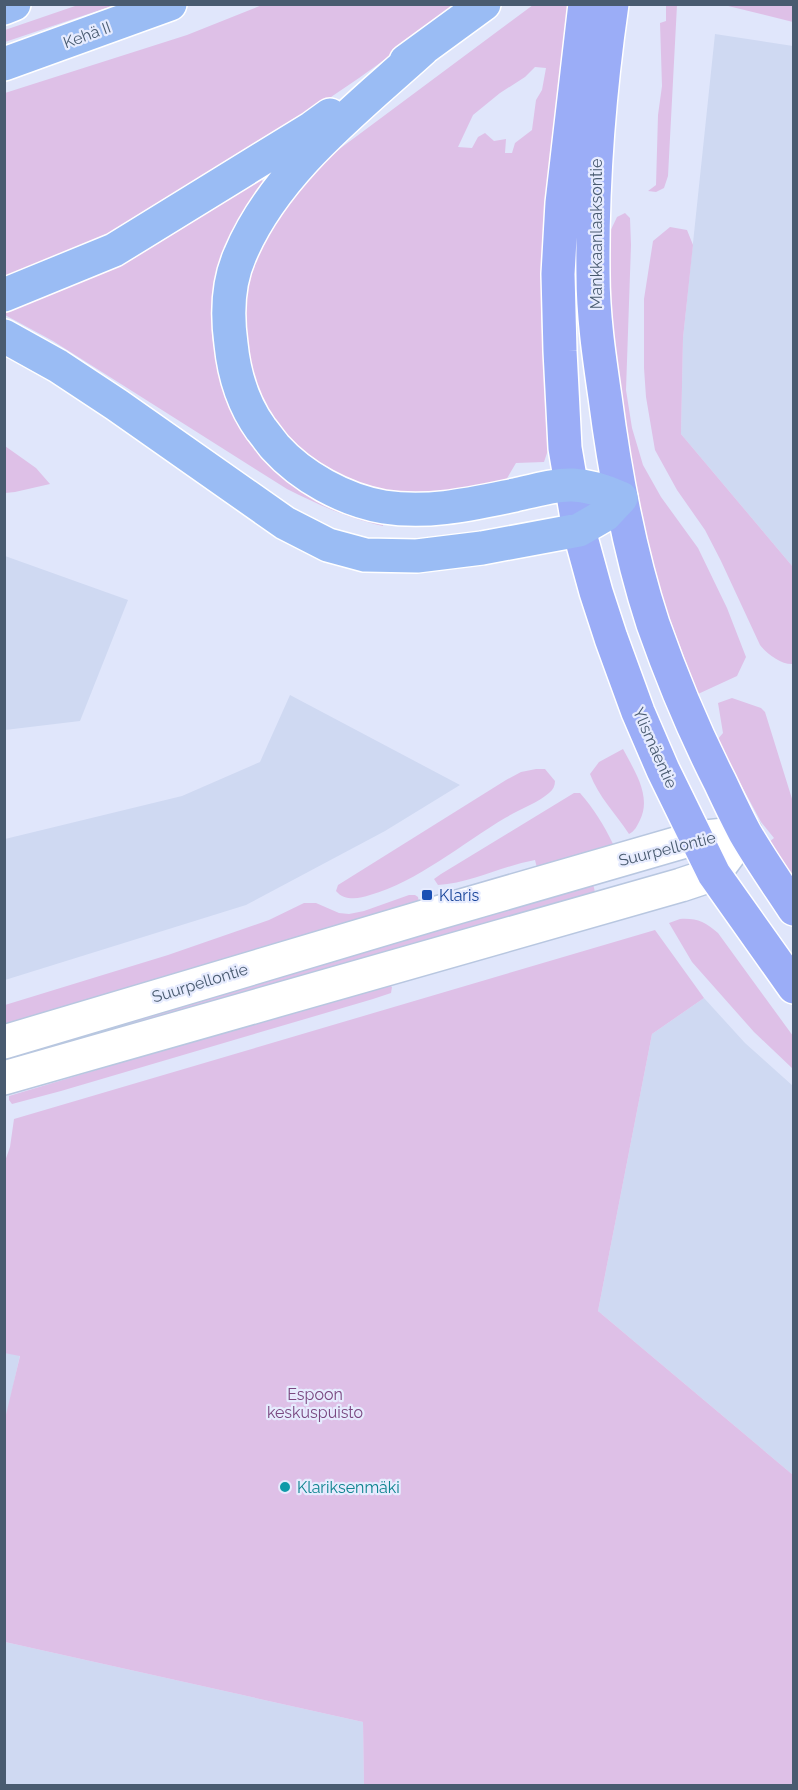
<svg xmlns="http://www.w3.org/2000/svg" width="798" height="1790" viewBox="0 0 798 1790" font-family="Raleway,sans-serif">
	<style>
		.residential { fill: #cfd9f2 }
		.green { fill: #dec0e7; fill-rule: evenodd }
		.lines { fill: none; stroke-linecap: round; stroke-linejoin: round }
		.secondary-casing { stroke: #b8c7e0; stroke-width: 36 }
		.primary-casing { stroke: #fff; stroke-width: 36 }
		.trunk-casing { stroke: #fff; stroke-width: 36 }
		.secondary { stroke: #fff; stroke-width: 33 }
		.primary { stroke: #9badf7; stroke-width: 33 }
		.trunk { stroke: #9abcf4; stroke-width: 33 }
		.transit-dot { fill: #1a4fb4; stroke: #e6ebfe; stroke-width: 2 }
		.culture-dot { fill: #0f9aa8; stroke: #e6ebfe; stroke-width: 2 }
		.labels { text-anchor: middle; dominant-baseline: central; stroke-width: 4.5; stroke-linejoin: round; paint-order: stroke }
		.street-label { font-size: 16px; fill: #495b70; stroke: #e6ebfe }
		.transit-label { font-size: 16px; fill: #164399; stroke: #e6ebfe; text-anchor: start }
		.park-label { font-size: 16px; fill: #7a4880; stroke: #e6ebfe }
		.culture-label { font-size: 16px; fill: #0d838f; stroke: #e6ebfe; text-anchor: start }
	</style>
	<rect width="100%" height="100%" fill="#e0e6fb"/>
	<path class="residential" d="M 715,34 L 793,46 L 793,567 L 681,434 L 683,338 Z
		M 5,556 L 128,600 L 80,721 L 5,730 Z
		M 290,695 L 460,785 L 385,831 L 246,905 L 5,980 L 5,839 L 182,796 L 260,762 Z
		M 704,998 L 745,1043 L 793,1086 L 793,1475 L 598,1311 L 652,1034 Z
		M 5,1353 L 20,1355 L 5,1423 Z
		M 5,1642 L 363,1722 L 364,1785 L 5,1786 Z"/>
	<path class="green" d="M 78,5 L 115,5 L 5,42 L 5,30 Z
		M 262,5 L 461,5 L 359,78 L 222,171 L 154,213 L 62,258 L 5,279 L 5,93 L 187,35 Z
		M 533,5 L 569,5 L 558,108 L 545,198 L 541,317 L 545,388 L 550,444 L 544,462 L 516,463 L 506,480 L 434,497 L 365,489 L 314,462 L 286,435 L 270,417 L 256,389 L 246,360 L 243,324 L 245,290 L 255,257 L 269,228 L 295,192 L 330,156 ZM 535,67 L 546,68 L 542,90 L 536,100 L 532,130 L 515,143 L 512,153 L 505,153 L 506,139 L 494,141 L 485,133 L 478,137 L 472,148 L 458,147 L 473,115 L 500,93 L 525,77 Z
		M 666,5 L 677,5 L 668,176 L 664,188 L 656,192 L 648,191 L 656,185 L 658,115 L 662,86 L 660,23 L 666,21 Z
		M 724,5 L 793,5 L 793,22 Z
		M 261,179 L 265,184 L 236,224 L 220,261 L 212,298 L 212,337 L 220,378 L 234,414 L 383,520 L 383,526 C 347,518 319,505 287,489 L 53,341 L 5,315 L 4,308 L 157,242 Z
		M 625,213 L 630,218 L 631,245 L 626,390 L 632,428 L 643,465 L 661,497 L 698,548 L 727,608 L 746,657 L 737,676 L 698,694 L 662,598 L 638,510 L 627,444 L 610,314 L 607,238 L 617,217 Z
		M 670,227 L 687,230 L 693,245 L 683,338 L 681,434 L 793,567 L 793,664 C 782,665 767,654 760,645 L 721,561 L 705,530 L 677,490 L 655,450 L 646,397 L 644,368 L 644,299 L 653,241 Z
		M 5,446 L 36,468 L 50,484 L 15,492 L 5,493 Z
		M 732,698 L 761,708 L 765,712 L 793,802 L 793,881 L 769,842 L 774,838 L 761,822 L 717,740 L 723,733 L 718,703 Z
		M 623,749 C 634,770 652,796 640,820 C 637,826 635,831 629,834 C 616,814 598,796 590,774 L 599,762 Z
		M 536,769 L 545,769 L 555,781 C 555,786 553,790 549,793 C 538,803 518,810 505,818 C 463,843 417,882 370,895 C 359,899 344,901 336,891 L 338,885 L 506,780 L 521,772 Z
		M 574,793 L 580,793 C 594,809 604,825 613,844 L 609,848 L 537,868 L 535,860 C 502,866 472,883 438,885 L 434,879 L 441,874 Z
		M 593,884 L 595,892 L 5,1069 L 5,1055 Z
		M 409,895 L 415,895 L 418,897 L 419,902 L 5,1025 L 5,1005 L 168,955 L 269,920 L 304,903 L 316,903 L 339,913 L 349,914 L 364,911 Z
		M 680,919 C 697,918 705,922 718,933 L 793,1036 L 793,1069 L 754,1032 L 692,962 L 669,923 Z
		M 655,930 L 704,998 L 652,1034 L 598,1311 L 793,1475 L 793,1785 L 364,1785 L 363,1722 L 5,1642 L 4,1423 L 20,1356 L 4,1353 L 4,1164 L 10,1147 L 14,1119 Z
		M 389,985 L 392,987 L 391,993 L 373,999 L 61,1091 L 12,1104 L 9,1100 L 9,1096 L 374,987 Z"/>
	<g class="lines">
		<defs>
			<path id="secondary" d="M 4,1042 L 437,913 L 696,838 L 725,835
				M 4,1078 L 681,885 L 714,874 L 745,832"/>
			<path id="primary" d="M 585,4 L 562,203 L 558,274 L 560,351 L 565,448 L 579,530 L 596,592 L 611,638 L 638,712 L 663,770 L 714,874 L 794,987
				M 612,4 C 599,94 592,184 593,274 C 593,315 599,356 605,397 C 615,474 629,551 653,624 C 672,678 694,731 720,782 C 728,799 736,816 745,833 C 760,859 777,883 794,909"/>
			<path id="trunk" d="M 4,8 L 14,4
				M 406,61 L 484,4
				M 4,64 L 170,4
				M 4,295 L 114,250 L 312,128 L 330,115
				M 4,336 L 58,366 L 117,405 L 285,523 L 328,545 L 365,555 L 417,556 L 482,548 L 579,530 L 605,515 L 621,498 C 605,491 590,486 573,485 C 556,484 532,491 515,495 C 471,504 429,514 384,507 C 344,500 302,477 275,447 C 270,441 266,435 261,429 C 243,404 234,374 231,344 C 227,315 228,282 240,255 C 275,171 357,109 423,49"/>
		</defs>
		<use href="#secondary" class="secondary-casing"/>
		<use href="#primary" class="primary-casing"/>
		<use href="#trunk" class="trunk-casing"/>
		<use href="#secondary" class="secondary"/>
		<use href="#primary" class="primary"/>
		<use href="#trunk" class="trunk"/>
	</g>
	<rect class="transit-dot" x="421" y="889" width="12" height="12" rx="3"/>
	<circle class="culture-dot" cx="285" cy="1487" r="6"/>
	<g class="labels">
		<g class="street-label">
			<text transform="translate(87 35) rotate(-20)">Kehä II</text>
			<text transform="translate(596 234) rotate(-90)">Mankkaanlaaksontie</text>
			<text transform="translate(655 748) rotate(66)">Ylismäentie</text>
			<text transform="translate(667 849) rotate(-14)">Suurpellontie</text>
			<text transform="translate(200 983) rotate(-17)">Suurpellontie</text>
		</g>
		<g class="transit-label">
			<text x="439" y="895">Klaris</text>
		</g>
		<g class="park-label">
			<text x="315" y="1394">Espoon<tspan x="315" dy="18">keskuspuisto</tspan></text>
		</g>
		<g class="culture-label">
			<text x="297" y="1487">Klariksenmäki</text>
		</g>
	</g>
	<rect width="798" height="1790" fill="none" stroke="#495b70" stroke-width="12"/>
</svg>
